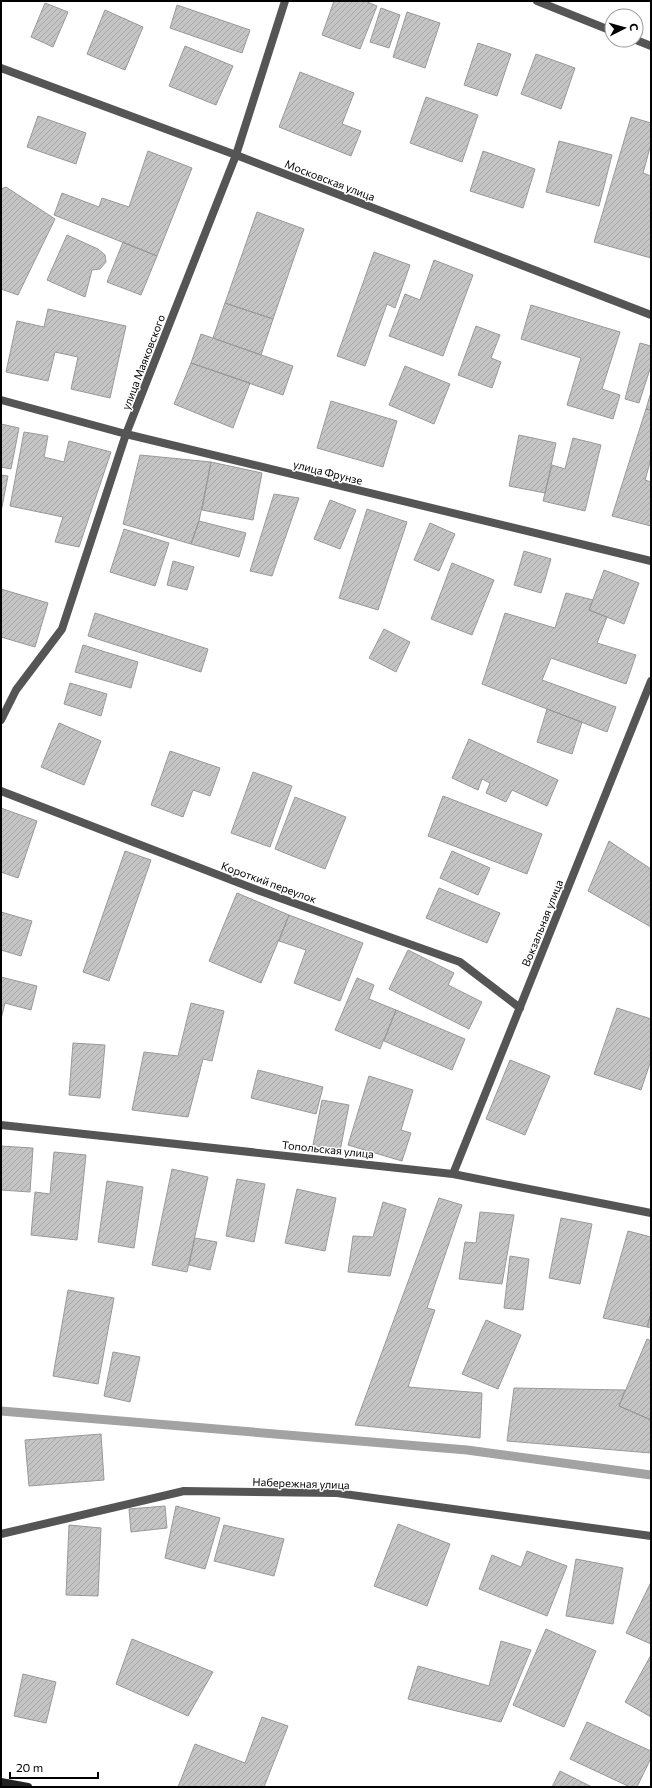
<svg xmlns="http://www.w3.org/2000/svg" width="652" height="1788" viewBox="0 0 652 1788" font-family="Commissioner,sans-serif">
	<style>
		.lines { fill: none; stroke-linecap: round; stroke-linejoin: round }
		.stream { stroke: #a3a3a3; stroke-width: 9 }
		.building { fill: url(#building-hatch); stroke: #999 }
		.lane { stroke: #555; stroke-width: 8 }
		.street { stroke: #555; stroke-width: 8 }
		.secondary { stroke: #222; stroke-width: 8 }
		.labels { text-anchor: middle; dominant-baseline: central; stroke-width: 3; stroke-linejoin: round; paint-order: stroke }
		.street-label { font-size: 11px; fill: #000; stroke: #fff }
	</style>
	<defs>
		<pattern id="building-hatch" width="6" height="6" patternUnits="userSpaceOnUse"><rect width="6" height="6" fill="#c4c4c4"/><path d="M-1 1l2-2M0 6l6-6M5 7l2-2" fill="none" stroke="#a7a7a7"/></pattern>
	</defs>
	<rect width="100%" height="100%" fill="#fff"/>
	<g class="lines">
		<path class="stream" d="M 1,1411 L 467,1450 L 651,1475"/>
	</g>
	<path class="building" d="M 334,1 L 365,1 L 377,6 L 360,49 L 322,35 Z
		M 45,3 L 68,12 L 53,47 L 31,37 Z
		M 177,5 L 250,30 L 242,53 L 170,28 Z
		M 381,8 L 400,15 L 389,48 L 370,42 Z
		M 105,10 L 143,27 L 125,70 L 87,54 Z
		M 407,12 L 440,23 L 425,68 L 393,57 Z
		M 478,43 L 511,54 L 497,96 L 464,85 Z
		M 185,46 L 233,66 L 216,105 L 169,86 Z
		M 536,54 L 575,68 L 561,109 L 521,94 Z
		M 300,72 L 354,93 L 342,124 L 361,131 L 351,156 L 279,127 Z
		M 426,97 L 478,115 L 462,162 L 410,143 Z
		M 38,116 L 86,133 L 76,164 L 27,147 Z
		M 631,117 L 651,123 L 651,144 L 643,173 L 651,176 L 651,258 L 594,242 Z
		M 559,141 L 612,155 L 599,206 L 546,192 Z
		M 148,151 L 192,168 L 157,256 L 54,215 L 62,193 L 99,207 L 102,198 L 129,207 Z
		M 483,151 L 535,169 L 523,208 L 470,191 Z
		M 6,187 L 55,219 L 18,295 L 1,289 L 1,189 Z
		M 257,212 L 304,229 L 273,319 L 225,303 Z
		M 67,235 L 98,249 L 105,255 L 106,262 L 100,269 L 92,270 L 85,297 L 47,280 Z
		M 123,242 L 157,256 L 141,295 L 107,282 Z
		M 374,252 L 410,265 L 395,308 L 387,304 L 365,366 L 337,356 Z
		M 434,260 L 473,275 L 443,356 L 389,336 L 405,294 L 420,300 Z
		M 225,303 L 273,319 L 261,355 L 213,338 Z
		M 531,305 L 620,332 L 602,389 L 620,395 L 613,419 L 567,405 L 581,358 L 521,339 Z
		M 48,309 L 126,326 L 110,398 L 71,389 L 78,357 L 55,352 L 48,381 L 6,372 L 17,321 L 44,327 Z
		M 476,326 L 500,335 L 491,358 L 501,362 L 492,388 L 458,375 Z
		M 201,334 L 293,366 L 283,395 L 191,363 Z
		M 640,343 L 651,346 L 651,366 L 639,403 L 625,399 Z
		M 191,363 L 250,383 L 233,428 L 174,404 Z
		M 405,366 L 450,384 L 434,424 L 389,405 Z
		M 651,392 L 651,410 L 646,409 Z
		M 331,401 L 397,421 L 383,467 L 317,448 Z
		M 646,409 L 651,410 L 651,459 L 645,480 L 651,482 L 651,526 L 612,516 Z
		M 1,424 L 19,428 L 11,469 L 1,467 Z
		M 24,432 L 48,436 L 44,457 L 64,462 L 69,441 L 111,452 L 79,547 L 55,542 L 63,517 L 10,506 Z
		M 519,435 L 556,443 L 545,493 L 509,486 Z
		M 573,438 L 601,445 L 585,511 L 543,501 L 552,465 L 565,469 Z
		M 140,455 L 211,462 L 199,521 L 191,544 L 123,524 Z
		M 211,462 L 262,473 L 253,520 L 202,510 Z
		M 1,475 L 8,476 L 1,512 Z
		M 274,494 L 299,498 L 272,576 L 250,571 Z
		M 330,500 L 356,510 L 340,549 L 314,539 Z
		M 367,509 L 407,522 L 378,610 L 339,598 Z
		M 199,521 L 246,533 L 239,557 L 191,544 Z
		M 430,523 L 455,534 L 439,571 L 414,560 Z
		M 124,529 L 169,543 L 155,586 L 110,572 Z
		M 524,551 L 551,559 L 541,593 L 514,585 Z
		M 173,561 L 194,567 L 187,590 L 167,585 Z
		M 452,563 L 494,580 L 472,635 L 431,619 Z
		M 604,570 L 639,583 L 624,624 L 589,610 Z
		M 1,589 L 48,603 L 35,647 L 1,637 Z
		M 566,593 L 593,600 L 589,610 L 607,617 L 597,643 L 636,655 L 626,684 L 551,658 L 542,680 L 616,707 L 607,732 L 482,684 L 505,613 L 555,628 Z
		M 95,613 L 208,649 L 201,672 L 88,636 Z
		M 384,629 L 410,642 L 396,672 L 369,658 Z
		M 83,645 L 138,662 L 131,688 L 75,672 Z
		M 70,683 L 107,694 L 101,716 L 64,704 Z
		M 547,709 L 582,722 L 572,754 L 537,742 Z
		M 59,723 L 101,741 L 84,785 L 41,767 Z
		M 469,739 L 558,780 L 547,806 L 512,790 L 506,802 L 486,793 L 490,783 L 482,779 L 478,790 L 452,778 Z
		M 170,751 L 220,768 L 210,796 L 193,790 L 183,817 L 151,805 Z
		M 253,772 L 292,786 L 270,847 L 231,833 Z
		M 443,796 L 542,834 L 527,874 L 428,836 Z
		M 295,797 L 346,817 L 325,869 L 275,849 Z
		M 1,808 L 37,821 L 18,878 L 1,872 Z
		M 609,841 L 651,869 L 651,927 L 588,891 Z
		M 125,851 L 151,860 L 109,981 L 83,972 Z
		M 452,851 L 490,868 L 478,895 L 440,878 Z
		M 439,888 L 500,913 L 487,943 L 426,918 Z
		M 237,893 L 289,915 L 261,983 L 209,961 Z
		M 1,912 L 32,921 L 21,956 L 1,950 Z
		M 289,915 L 363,943 L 340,1001 L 294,983 L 306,950 L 279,941 Z
		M 408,950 L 454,973 L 448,985 L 482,1002 L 469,1029 L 389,989 Z
		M 1,977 L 37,986 L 31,1010 L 5,1003 L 1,1019 Z
		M 357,978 L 374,985 L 369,999 L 396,1010 L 380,1049 L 335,1030 Z
		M 191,1003 L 224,1011 L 212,1061 L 203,1059 L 188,1117 L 132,1110 L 144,1052 L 178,1056 Z
		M 617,1008 L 651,1019 L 651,1060 L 641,1090 L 594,1074 Z
		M 396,1010 L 465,1039 L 452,1070 L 384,1041 Z
		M 73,1043 L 105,1045 L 100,1098 L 69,1095 Z
		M 510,1060 L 550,1076 L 525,1135 L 486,1119 Z
		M 258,1070 L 323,1087 L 316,1114 L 251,1098 Z
		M 369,1076 L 413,1090 L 401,1130 L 411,1133 L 402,1161 L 348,1145 Z
		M 322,1100 L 349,1105 L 340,1151 L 313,1145 Z
		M 1,1146 L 33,1148 L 30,1192 L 1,1190 Z
		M 54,1152 L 86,1155 L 77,1240 L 31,1235 L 35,1192 L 50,1194 Z
		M 172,1169 L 208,1177 L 187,1272 L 152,1265 Z
		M 237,1179 L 265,1184 L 254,1242 L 226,1236 Z
		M 107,1181 L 143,1187 L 134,1248 L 98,1242 Z
		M 297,1189 L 336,1198 L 325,1251 L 285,1243 Z
		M 439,1198 L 462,1205 L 427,1308 L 435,1310 L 408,1387 L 482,1393 L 480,1438 L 355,1425 Z
		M 383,1202 L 406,1209 L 390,1276 L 348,1272 L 353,1236 L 373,1237 Z
		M 480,1212 L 514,1215 L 502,1284 L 459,1279 L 465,1242 L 476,1243 Z
		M 561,1218 L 592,1224 L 580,1284 L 549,1278 Z
		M 628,1231 L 651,1237 L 651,1314 L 647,1327 L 603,1318 Z
		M 195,1238 L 217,1242 L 210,1270 L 189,1265 Z
		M 510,1256 L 529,1259 L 523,1310 L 504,1308 Z
		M 68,1290 L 114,1298 L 98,1384 L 53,1376 Z
		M 651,1314 L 651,1328 L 647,1327 Z
		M 486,1320 L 521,1335 L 498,1389 L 462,1374 Z
		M 647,1339 L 651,1341 L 651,1420 L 619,1406 Z
		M 113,1352 L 140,1357 L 130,1402 L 104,1396 Z
		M 514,1388 L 625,1390 L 619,1406 L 651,1420 L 651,1453 L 507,1441 Z
		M 101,1434 L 104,1480 L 29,1486 L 25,1440 Z
		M 165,1506 L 167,1528 L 131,1532 L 129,1509 Z
		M 176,1506 L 220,1518 L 205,1569 L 165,1558 Z
		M 398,1524 L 450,1544 L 427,1606 L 374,1586 Z
		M 69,1525 L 101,1528 L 98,1596 L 66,1595 Z
		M 224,1525 L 284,1539 L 274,1576 L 214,1561 Z
		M 527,1551 L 567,1566 L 547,1616 L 479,1589 L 492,1555 L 521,1567 Z
		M 576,1559 L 623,1568 L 613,1624 L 566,1616 Z
		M 651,1582 L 651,1644 L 626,1633 Z
		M 546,1629 L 596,1651 L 564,1727 L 513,1705 Z
		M 132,1639 L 213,1672 L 188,1716 L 116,1684 Z
		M 501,1641 L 531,1650 L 501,1722 L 408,1699 L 418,1666 L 489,1686 Z
		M 651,1655 L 651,1717 L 625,1702 Z
		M 23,1674 L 56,1682 L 46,1723 L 14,1716 Z
		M 262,1717 L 288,1726 L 264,1787 L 178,1787 L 195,1744 L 245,1763 Z
		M 587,1722 L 651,1751 L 651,1758 L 637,1787 L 630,1787 L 570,1759 Z
		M 560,1771 L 592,1787 L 552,1787 Z"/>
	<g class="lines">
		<path class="lane" d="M 1,791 L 260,891 L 460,962 L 520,1008"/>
		<path class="street" d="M 537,1 L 612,31
			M 636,40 L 651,46
			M 1,68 L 236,155 L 651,315
			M 1,400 L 126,434 L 651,561
			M 1,720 L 16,690 L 62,629 L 126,434 L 236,155 L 285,1
			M 1,1125 L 453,1174 L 651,1213
			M 453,1174 L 651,681
			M 1,1534 L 184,1491 L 337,1493 L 651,1536"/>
		<path class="secondary" d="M 1,1782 L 28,1787"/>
	</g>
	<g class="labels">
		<g class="street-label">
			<text transform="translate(330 180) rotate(21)">Московская улица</text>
			<text transform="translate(143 362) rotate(-69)">улица Маяковского</text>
			<text transform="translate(328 472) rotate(14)">улица Фрунзе</text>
			<text transform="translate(269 882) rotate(20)">Короткий переулок</text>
			<text transform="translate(542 923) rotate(-68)">Вокзальная улица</text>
			<text transform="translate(328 1149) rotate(6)">Топольская улица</text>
			<text transform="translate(301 1483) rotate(2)">Набережная улица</text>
		</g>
	</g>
	<rect width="652" height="1788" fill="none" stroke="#000000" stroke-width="4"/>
	<g transform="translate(624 28) rotate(84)"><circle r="19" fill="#ffffff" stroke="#999999"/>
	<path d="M0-3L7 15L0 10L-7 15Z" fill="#000000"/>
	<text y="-6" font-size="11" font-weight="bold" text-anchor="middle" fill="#000000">С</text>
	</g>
	<path d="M10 1772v6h88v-6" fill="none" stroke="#000000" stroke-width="2"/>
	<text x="16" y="1772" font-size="12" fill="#000000" stroke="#ffffff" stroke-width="3" paint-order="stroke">20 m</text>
</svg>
